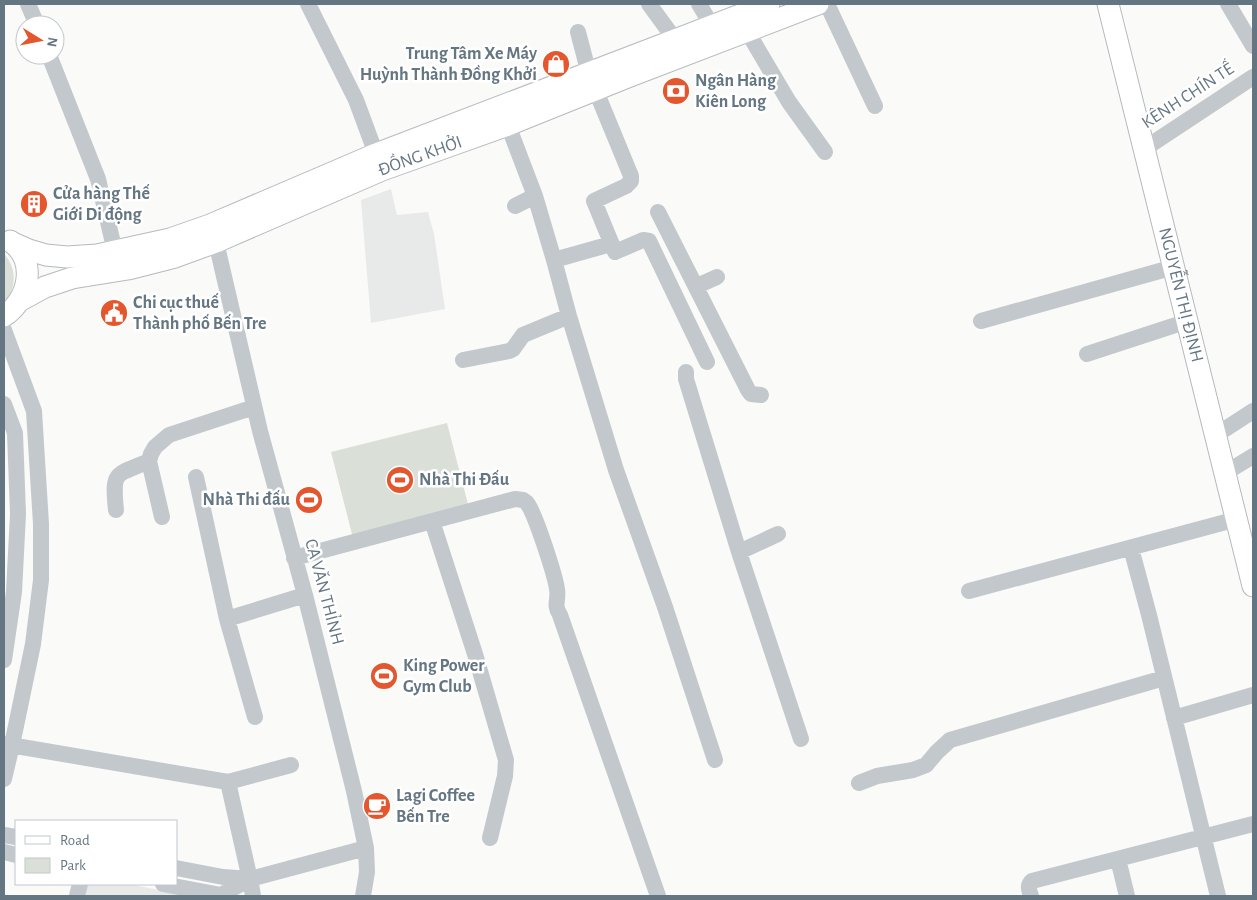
<svg xmlns="http://www.w3.org/2000/svg" width="1257" height="900" viewBox="0 0 1257 900" font-family="'Alegreya Sans',sans-serif">
	<style>
		.built { fill: #e8e9e9 }
		.green { fill: #dadfd7 }
		.lines { fill: none; stroke-linecap: round; stroke-linejoin: round }
		.major-casing { stroke: #b5babe; stroke-width: 23 }
		.minor { stroke: #c3c8cc; stroke-width: 16 }
		.major { stroke: #fff; stroke-width: 21 }
		.labels { text-anchor: middle; dominant-baseline: central; stroke-width: 5; stroke-linejoin: round; paint-order: stroke }
		.poi-label { font-size: 18px; font-weight: bold; fill: #657683; stroke: #fff; text-anchor: start }
		.street-label { font-size: 18px; fill: #657683; stroke: #fff }
	</style>
	<rect width="100%" height="100%" fill="#fafaf8"/>
	<path class="built" d="M 391,189 L 397,215 L 428,212 L 434,234 L 445,309 L 371,323 L 361,200 Z
		M 88,884 L 129,884 L 189,896 L 85,896 Z"/>
	<path class="green" d="M 4,254 C 16,266 18,288 4,301 Z
		M 447,423 L 469,508 L 353,538 L 331,452 Z"/>
	<g class="lines">
		<defs>
			<g id="major">
				<path id="s1" d="M 1108,4 L 1253,586"/>
				<path d="M 13,243 L 29,250 L 46,255 L 67,257 L 97,255 L 170,239 L 210,225 L 376,154 L 769,4"/>
				<path id="s2" d="M 21,300 L 45,287 L 72,278 L 128,269 L 175,257 L 216,242 L 382,170 L 508,125 L 630,76 L 818,4"/>
				<path d="M 4,316 C 29,300 38,260 10,241"/>
			</g>
		</defs>
		<use href="#major" class="major-casing"/>
		<path class="minor" d="M 28,4 L 37,25
			M 308,4 L 356,100 L 376,154
			M 649,4 L 676,41
			M 699,4 L 712,26
			M 827,4 L 875,106
			M 1228,4 L 1253,46
			M 747,31 L 789,102 L 825,152
			M 578,32 L 589,74 L 631,176 L 631,181 L 626,186 L 594,201 L 615,252 L 643,240 L 649,241 L 707,362
			M 49,55 L 98,179 L 115,252
			M 508,125 L 535,196 L 554,260 L 569,316 L 616,470 L 665,607 L 715,760
			M 1144,149 L 1253,77
			M 515,206 L 535,196
			M 658,212 L 748,390 L 751,394 L 761,395
			M 216,242 L 260,431 L 305,595 L 354,791 L 366,848 L 367,872 L 363,896
			M 554,260 L 611,244
			M 697,286 L 717,277
			M 981,321 L 1174,267
			M 4,330 L 34,411 L 41,524 L 41,580 L 33,644 L 12,745 L 4,779
			M 1087,354 L 1188,321
			M 463,360 L 509,351 L 513,349 L 523,335 L 569,316
			M 686,372 L 686,379 L 739,552 L 801,739
			M 4,404 L 15,433 L 18,514 L 14,592 L 4,660
			M 1216,435 L 1253,411
			M 1225,473 L 1253,456
			M 196,477 L 227,619 L 255,717
			M 116,510 C 112,470 115,476 149,461
			M 162,517 L 149,461 L 151,454 L 155,447 L 169,435 L 254,407
			M 432,521 L 475,654 L 506,760 L 505,776 L 490,838
			M 1131,548 L 1149,615 L 1218,896
			M 739,552 L 778,534
			M 294,558 L 515,499 L 523,500 L 527,503 C 535,513 555,575 557,589 C 559,601 553,604 560,615 L 658,896
			M 969,591 L 1237,519
			M 227,619 L 305,595
			M 1174,718 L 1253,695
			M 4,744 L 228,782 L 291,765
			M 228,782 L 251,884 L 253,896
			M 859,783 L 877,776 L 913,770 L 926,765 L 937,752 L 950,740 L 1164,678
			M 4,835 L 16,837
			M 4,852 L 16,855
			M 1118,859 L 1127,896
			M 176,868 L 223,877 L 250,879
			M 163,884 L 221,895 L 250,879 L 366,848
			M 77,896 L 80,884
			M 1031,896 C 1029,890 1027,885 1032,881 L 1253,824"/>
		<use href="#major" class="major"/>
	</g>
	<defs>
		<symbol id="shop-disc" viewBox="-11 -11 22 22"><circle r="9.5" fill="#e4572e" stroke="#fff"/><path d="M-5-2.5h2.3a2.7 3.5 0 0 1 5.4 0H5L5.5 6h-11ZM-1.5-2.5h3a1.5 2.3 0 0 0-3 0Z" fill="#fff"/></symbol>
		<symbol id="bank-disc" viewBox="-11 -11 22 22"><circle r="9.5" fill="#e4572e" stroke="#fff"/><path d="M-6-4H6V4H-6ZM0-2.3a2.3 2.3 0 1 0 0 4.6a2.3 2.3 0 1 0 0-4.6Z" fill="#fff"/></symbol>
		<symbol id="building-disc" viewBox="-11 -11 22 22"><circle r="9.5" fill="#e4572e" stroke="#fff"/><path d="M-4-6H4V6H1V3H-1V6H-4ZM-2.5-4.3h1.7v1.8h-1.7ZM.8-4.3h1.7v1.8H.8ZM-2.5-1h1.7V.8h-1.7ZM.8-1h1.7V.8H.8Z" fill="#fff"/></symbol>
		<symbol id="civic-disc" viewBox="-11 -11 22 22"><circle r="9.5" fill="#e4572e" stroke="#fff"/><path d="M-.6-6.5H3V-4.5H.6V-3L4-1V1h2V6H-6V1h2V-1L-.6-3ZM-1.2 2.5V6h2.4V2.5Z" fill="#fff"/></symbol>
		<symbol id="stadium-disc" viewBox="-11 -11 22 22"><circle r="9.5" fill="#e4572e" stroke="#fff"/><path d="M0-5a6.5 5 0 1 0 0 10a6.5 5 0 1 0 0-10ZM-3.5-1.8h7v3.6h-7Z" fill="#fff"/></symbol>
		<symbol id="cafe-disc" viewBox="-11 -11 22 22"><circle r="9.5" fill="#e4572e" stroke="#fff"/><path d="M-5.5-4.5H6V0H3Q3 3.5 0 3.5H-2.5Q-5.5 3.5-5.5 0ZM3-3.2v2h1.7v-2ZM-6 4.5H4V6H-6Z" fill="#fff"/></symbol>
	</defs>
	<g fill-rule="evenodd">
		<use href="#shop-disc" x="540" y="48" width="32" height="32"/>
		<use href="#bank-disc" x="660" y="75" width="32" height="32"/>
		<use href="#building-disc" x="18" y="188" width="32" height="32"/>
		<use href="#civic-disc" x="98" y="297" width="32" height="32"/>
		<use href="#stadium-disc" x="384" y="464" width="32" height="32"/>
		<use href="#stadium-disc" x="293" y="484" width="32" height="32"/>
		<use href="#stadium-disc" x="368" y="660" width="32" height="32"/>
		<use href="#cafe-disc" x="361" y="790" width="32" height="32"/>
	</g>
	<g class="labels">
		<g class="poi-label">
			<text x="537" y="54" text-anchor="end">Trung Tâm Xe Máy<tspan x="537" dy="21">Huỳnh Thành Đồng Khởi</tspan></text>
			<text x="695" y="81">Ngân Hàng<tspan x="695" dy="21">Kiên Long</tspan></text>
			<text x="53" y="194">Cửa hàng Thế<tspan x="53" dy="21">Giới Di động</tspan></text>
			<text x="133" y="303">Chi cục thuế<tspan x="133" dy="21">Thành phố Bến Tre</tspan></text>
			<text x="419" y="480">Nhà Thi Đấu</text>
			<text x="290" y="500" text-anchor="end">Nhà Thi đấu</text>
			<text x="403" y="666">King Power<tspan x="403" dy="21">Gym Club</tspan></text>
			<text x="396" y="796">Lagi Coffee<tspan x="396" dy="21">Bến Tre</tspan></text>
		</g>
		<g class="street-label">
			<text transform="translate(1188 96) rotate(-33)">KÊNH CHÍN TẾ</text>
			<text stroke="none"><textPath href="#s2" startOffset="426">ĐỒNG KHỞI</textPath></text>
			<text stroke="none"><textPath href="#s1" startOffset="300">NGUYỄN THỊ ĐỊNH</textPath></text>
			<text transform="translate(324 592) rotate(75)">CA VĂN THỈNH</text>
		</g>
	</g>
	<rect width="1257" height="900" fill="none" stroke="#657683" stroke-width="10"/>
	<rect x="15" y="820" width="162" height="65" fill="#ffffff" stroke="#c1c8cd"/>
	<rect x="25" y="836" width="25" height="8" fill="#ffffff" stroke="#c1c8cd"/>
	<text x="60" y="845" font-size="15" fill="#657683">Road</text>
	<rect x="25" y="858" width="25" height="15" fill="#dadfd7" stroke="#c1c8cd"/>
	<text x="60" y="870" font-size="15" fill="#657683">Park</text>
	<g transform="translate(40 40) rotate(100)"><circle r="24" fill="#ffffff" stroke="#c1c8cd"/>
	<path d="M0-4L9 19L0 12L-9 19Z" fill="#e4572e"/>
	<text y="-8" font-size="14" font-weight="bold" text-anchor="middle" fill="#657683">N</text>
	</g>
</svg>
